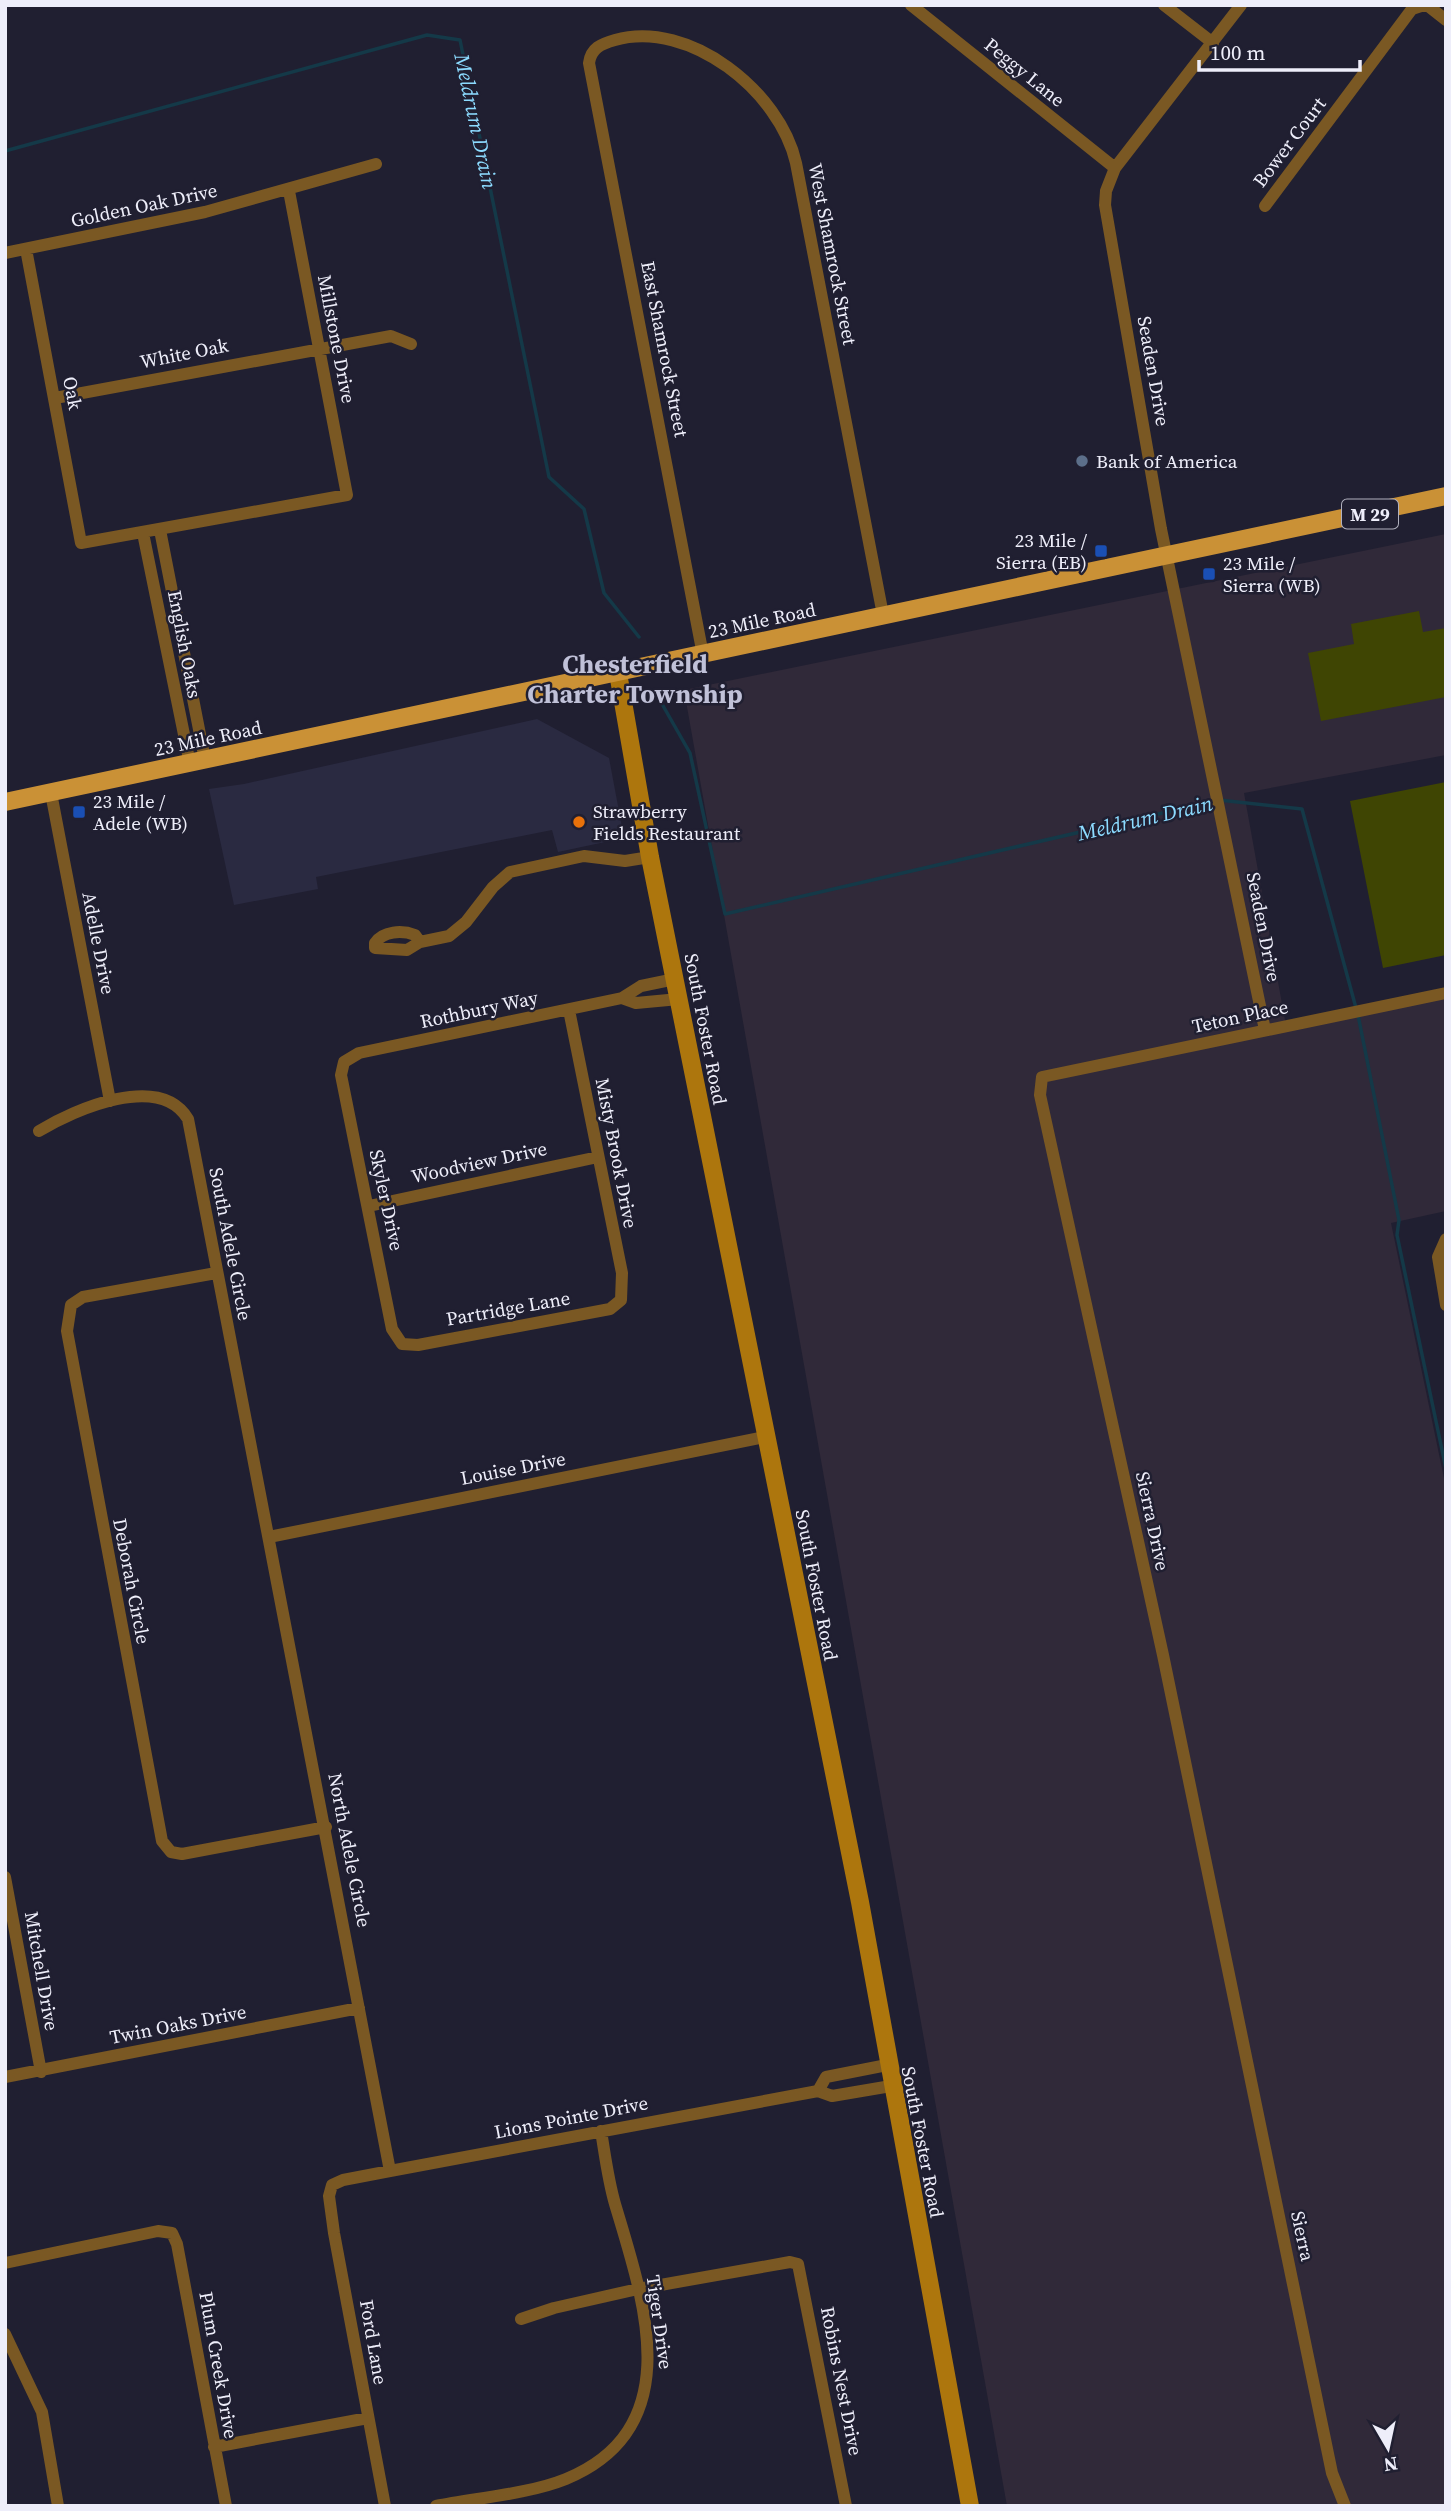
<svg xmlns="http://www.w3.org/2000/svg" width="1451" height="2511" viewBox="0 0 1451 2511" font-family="'Source Serif 4',serif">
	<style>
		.built { fill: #2a2a41 }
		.industrial { fill: #302939 }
		.green { fill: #3f4503 }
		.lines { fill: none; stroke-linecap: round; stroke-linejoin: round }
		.stream { stroke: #143948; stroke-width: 3.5 }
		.street { stroke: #7a5823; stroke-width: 12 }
		.secondary { stroke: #ad760d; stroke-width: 18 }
		.primary { stroke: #ca9136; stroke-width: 18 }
		.service-dot { fill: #5c6f8a; stroke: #201f31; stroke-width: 2.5 }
		.transit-dot { fill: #1a4fb4; stroke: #201f31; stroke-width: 2.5 }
		.food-dot { fill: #e8710a; stroke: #201f31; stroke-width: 2.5 }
		.labels { text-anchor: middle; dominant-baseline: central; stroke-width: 5; stroke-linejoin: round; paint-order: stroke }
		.shield { fill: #201f31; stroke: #b0b0be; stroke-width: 2 }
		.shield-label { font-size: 18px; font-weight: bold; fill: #eeeefa }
		.street-label { font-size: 19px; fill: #eeeefa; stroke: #201f31 }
		.poi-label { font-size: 19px; fill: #eeeefa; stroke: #201f31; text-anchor: start }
		.water-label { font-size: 21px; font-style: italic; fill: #8cdbff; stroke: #201f31 }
		.district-label { font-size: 26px; font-weight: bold; fill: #c0c1d8; stroke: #201f31 }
	</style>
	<rect width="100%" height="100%" fill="#201f31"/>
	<path class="built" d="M 537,719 L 609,758 L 624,838 L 558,852 L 552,830 L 316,877 L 318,889 L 234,905 L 209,789 L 244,784 Z"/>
	<path class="industrial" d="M 1446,534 L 1446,755 L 1244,793 L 1286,1026 L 1446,994 L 1446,1211 L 1391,1223 L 1446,1488 L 1446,2506 L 1007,2506 L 684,690 Z"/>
	<path class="green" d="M 1419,611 L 1423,632 L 1446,628 L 1446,697 L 1321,721 L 1308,653 L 1354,644 L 1351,624 Z
		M 1446,782 L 1446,955 L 1383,968 L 1350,801 Z"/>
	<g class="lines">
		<path class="stream" d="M 5,151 L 427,35 L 460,40 L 549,477 L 584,509 L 604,593 L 639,637
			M 654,690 L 690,753 L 725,914 L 1219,800 L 1302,809 L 1356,1008
			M 1358,1015 L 1399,1220 L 1397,1235 L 1446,1469"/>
		<path class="street" d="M 911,5 L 1115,168
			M 1164,5 L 1213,43
			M 1241,5 L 1115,168 L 1106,191 L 1105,205 L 1161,529 L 1265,1030
			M 1427,5 L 1446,20
			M 1265,206 L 1412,9 L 1424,5
			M 26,249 L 81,543 L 347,495 L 289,191
			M 5,253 L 205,212 L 376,164
			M 55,398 L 391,336 L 411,344
			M 160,530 L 205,760
			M 143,533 L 190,764
			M 703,655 L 589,63 C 591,48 601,44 615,40 C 690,19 780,92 796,163 L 883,615
			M 51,793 L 110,1101
			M 420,942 L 415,935 C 402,930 383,931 375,943 L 375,948 L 407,950 L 420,942 L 449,936 L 466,922 L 493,887 L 510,872 L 584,856 L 625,861 L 650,857
			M 675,979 L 641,986 L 622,998 L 636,1003 L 679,999
			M 569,1010 L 622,1273 L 621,1300 L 610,1309 L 418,1345 L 402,1344 L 392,1329 L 341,1075 L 344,1062 L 359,1053 L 622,998
			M 39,1131 C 75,1109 160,1072 188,1119 L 390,2171
			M 369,1206 L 598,1157
			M 1446,1239 L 1438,1257 L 1446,1305
			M 216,1273 L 83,1297 L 71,1305 L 67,1331 L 162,1841 L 171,1852 L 182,1854 L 326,1827
			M 269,1537 L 765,1437
			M 5,1877 L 41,2072
			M 887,2065 L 826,2077 L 818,2091 L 832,2096 L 891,2086
			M 5,2077 L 359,2008
			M 5,2263 L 158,2231 L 172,2233 L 177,2244 L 226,2506
			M 521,2319 L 554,2308 L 638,2289 L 790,2262 L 798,2264 L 846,2506
			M 5,2334 L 42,2412 L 58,2506
			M 214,2447 L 368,2418
			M 385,2506 L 334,2233 L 329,2196 L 332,2185 L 343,2180 L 390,2171 L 818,2091
			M 436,2506 C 476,2498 529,2494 566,2479 C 689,2428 644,2301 615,2204 C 608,2180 605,2155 601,2131
			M 1345,2506 L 1332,2473 L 1163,1655 L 1040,1095 L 1042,1077 L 1446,993"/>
		<path class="secondary" d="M 618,673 L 650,857 L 860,1902 L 970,2506"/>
		<path class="primary" d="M 5,802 L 1446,496"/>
	</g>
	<circle class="service-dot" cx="1082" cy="461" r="7"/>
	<g class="transit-dot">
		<rect x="1094" y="544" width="14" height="14" rx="3.5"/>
		<rect x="1202" y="567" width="14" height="14" rx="3.5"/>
		<rect x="72" y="805" width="14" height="14" rx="3.5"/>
	</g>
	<circle class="food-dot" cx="579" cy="822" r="7"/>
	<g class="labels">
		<rect class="shield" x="1342" y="499.5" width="56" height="29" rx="5"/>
		<g class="shield-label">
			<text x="1370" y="514">M 29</text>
		</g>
		<g class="street-label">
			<text transform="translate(1025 72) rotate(39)">Peggy Lane</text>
			<text transform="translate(1289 142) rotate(-53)">Bower Court</text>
			<text transform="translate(144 205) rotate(-12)">Golden Oak Drive</text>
			<text transform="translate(833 254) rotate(79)">West Shamrock Street</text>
			<text transform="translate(337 339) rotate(79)">Millstone Drive</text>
			<text transform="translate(665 349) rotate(79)">East Shamrock Street</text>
			<text transform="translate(184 353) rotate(-11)">White Oak</text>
			<text transform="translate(1154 371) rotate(80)">Seaden Drive</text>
			<text transform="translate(73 393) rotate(79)">Oak</text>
			<text transform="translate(762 620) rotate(-12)">23 Mile Road</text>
			<text transform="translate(185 644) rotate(79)">English Oaks</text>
			<text transform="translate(208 738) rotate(-12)">23 Mile Road</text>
			<text transform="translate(1264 927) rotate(79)">Seaden Drive</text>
			<text transform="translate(99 943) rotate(79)">Adelle Drive</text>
			<text transform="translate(479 1009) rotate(-12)">Rothbury Way</text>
			<text transform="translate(1240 1016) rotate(-12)">Teton Place</text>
			<text transform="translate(706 1029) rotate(79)">South Foster Road</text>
			<text transform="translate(617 1153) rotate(79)">Misty Brook Drive</text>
			<text transform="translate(479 1162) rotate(-12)">Woodview Drive</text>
			<text transform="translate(387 1200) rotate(78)">Skyler Drive</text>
			<text transform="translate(231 1244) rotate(79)">South Adele Circle</text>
			<text transform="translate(508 1308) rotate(-10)">Partridge Lane</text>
			<text transform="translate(513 1468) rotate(-11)">Louise Drive</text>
			<text transform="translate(1153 1521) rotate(78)">Sierra Drive</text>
			<text transform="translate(132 1581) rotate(79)">Deborah Circle</text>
			<text transform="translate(817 1585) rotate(79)">South Foster Road</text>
			<text transform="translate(350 1850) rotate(79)">North Adele Circle</text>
			<text transform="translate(42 1971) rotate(80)">Mitchell Drive</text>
			<text transform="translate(178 2024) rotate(-11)">Twin Oaks Drive</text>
			<text transform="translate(571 2117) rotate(-11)">Lions Pointe Drive</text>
			<text transform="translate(923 2142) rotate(79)">South Foster Road</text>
			<text transform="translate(1303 2236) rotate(78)">Sierra</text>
			<text transform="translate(660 2322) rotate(82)">Tiger Drive</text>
			<text transform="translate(374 2342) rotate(80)">Ford Lane</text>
			<text transform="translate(219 2365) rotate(80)">Plum Creek Drive</text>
			<text transform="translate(842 2381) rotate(79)">Robins Nest Drive</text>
		</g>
		<g class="poi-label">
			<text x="1096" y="461">Bank of America</text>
			<text x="1087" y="540" text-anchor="end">23 Mile /<tspan x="1087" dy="22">Sierra (EB)</tspan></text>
			<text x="1223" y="563">23 Mile /<tspan x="1223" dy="22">Sierra (WB)</tspan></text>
			<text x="93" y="801">23 Mile /<tspan x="93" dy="22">Adele (WB)</tspan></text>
			<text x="593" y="811">Strawberry<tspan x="593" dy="22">Fields Restaurant</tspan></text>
		</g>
		<g class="water-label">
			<text transform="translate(476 121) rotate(78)">Meldrum Drain</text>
			<text transform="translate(1145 818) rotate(-13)">Meldrum Drain</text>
		</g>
		<g class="district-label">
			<text x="635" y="664">Chesterfield<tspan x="635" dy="30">Charter Township</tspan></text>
		</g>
	</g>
	<rect width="1451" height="2511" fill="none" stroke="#eeeefa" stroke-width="14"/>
	<g transform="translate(1388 2448) rotate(171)" stroke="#201f31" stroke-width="5" paint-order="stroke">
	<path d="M0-5L12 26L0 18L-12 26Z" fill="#eeeefa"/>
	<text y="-10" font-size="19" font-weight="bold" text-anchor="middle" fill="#eeeefa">N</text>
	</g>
	<path d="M1199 60v10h161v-10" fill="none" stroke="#eeeefa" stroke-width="3.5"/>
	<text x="1210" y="60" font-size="21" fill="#eeeefa" stroke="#201f31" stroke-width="5" paint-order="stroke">100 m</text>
</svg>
